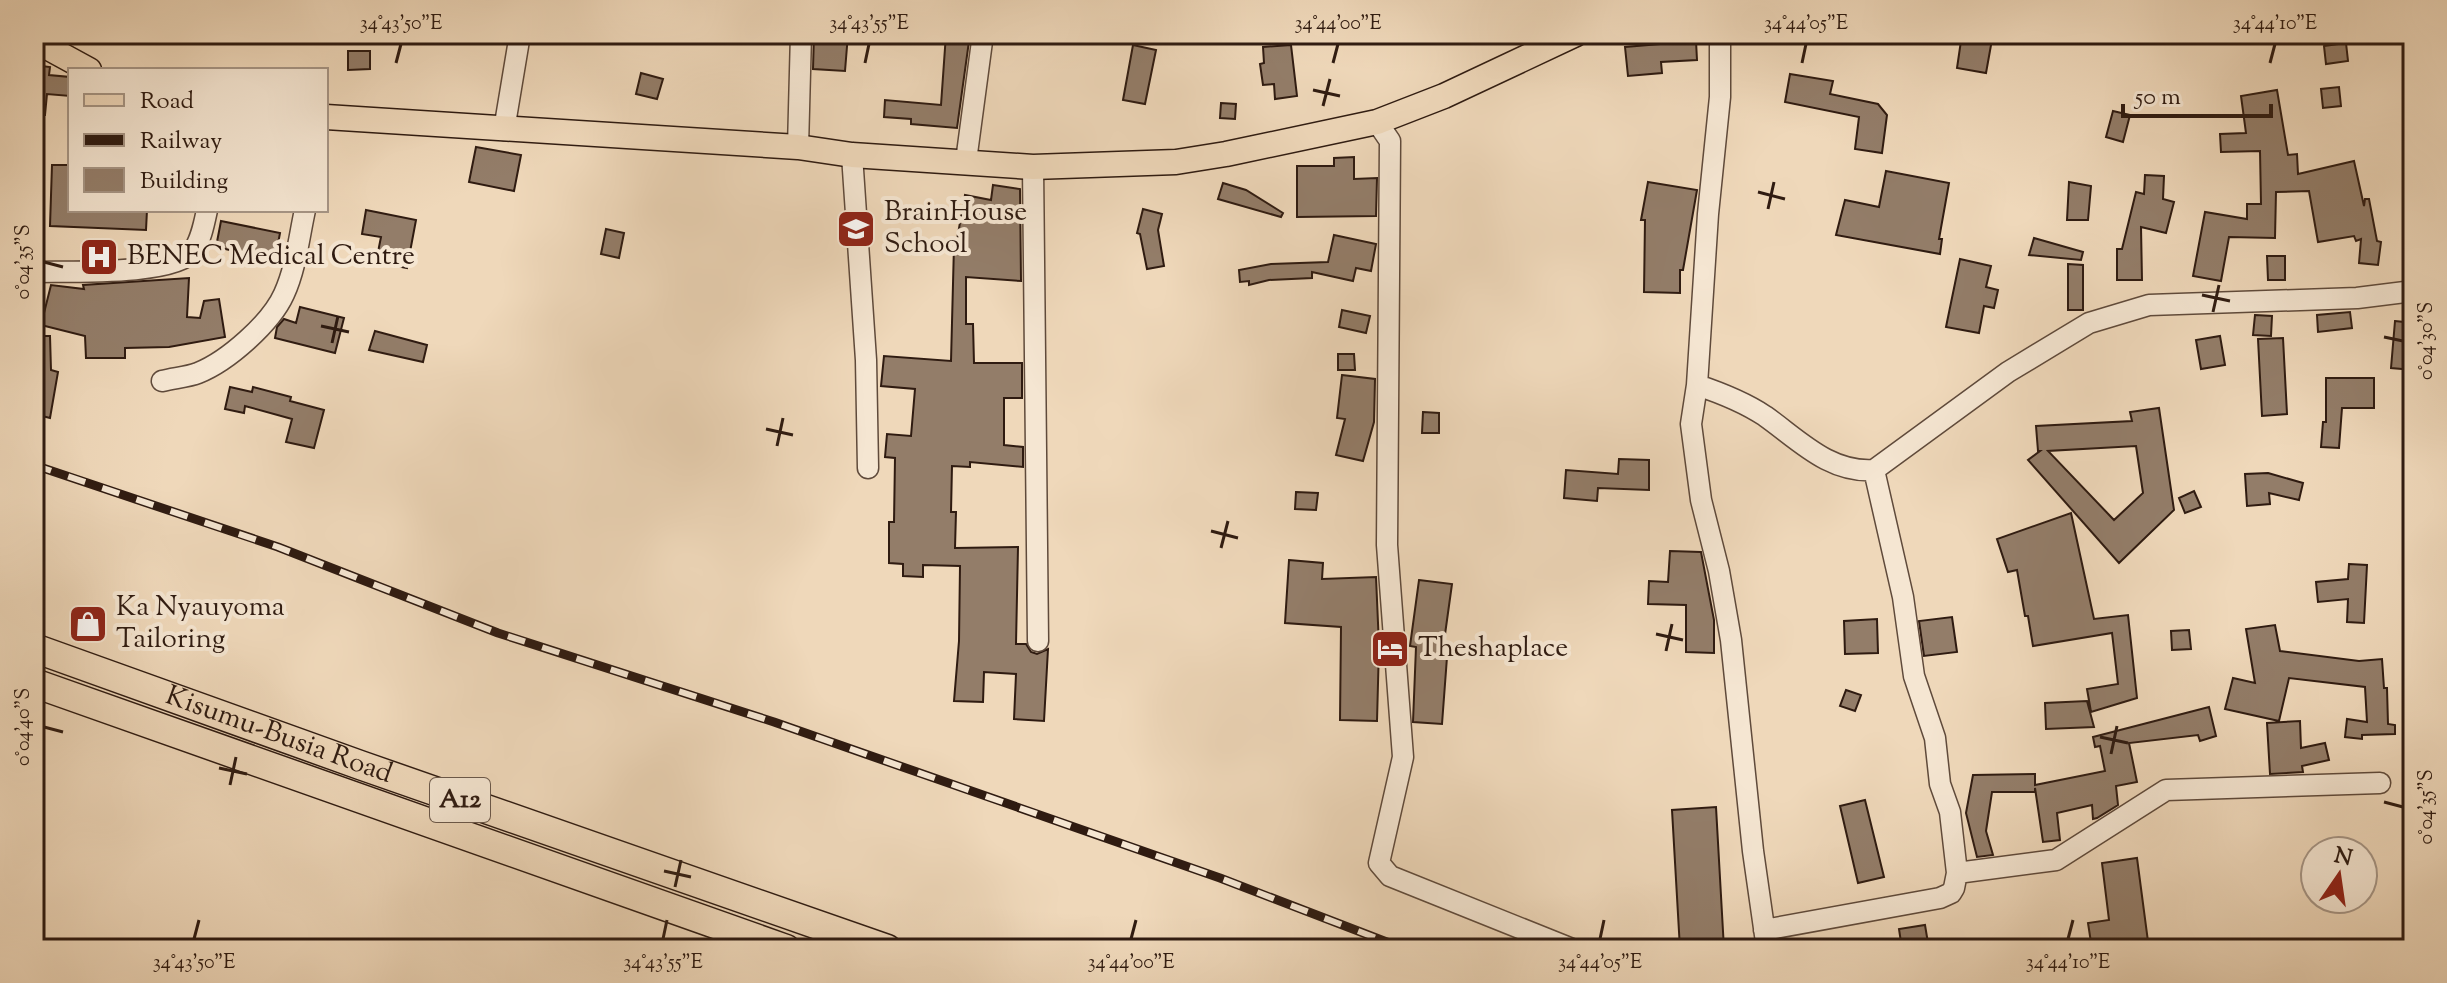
<svg xmlns="http://www.w3.org/2000/svg" width="2447" height="983" viewBox="0 0 2447 983" font-family="'Sorts Mill Goudy',serif">
	<style>
		.building { fill: #937d69; stroke: #2f1b11; stroke-width: 2; fill-rule: evenodd }
		.lines { fill: none; stroke-linecap: round; stroke-linejoin: round }
		.minor-casing { stroke: #5f4a3b; stroke-width: 23 }
		.major-casing { stroke: #2f1b11; stroke-width: 27 }
		.highway-casing { stroke: #2f1b11; stroke-width: 31 }
		.minor { stroke: #f5e6d2; stroke-width: 20 }
		.major { stroke: #efd8ba; stroke-width: 24 }
		.highway { stroke: #efd8ba; stroke-width: 28 }
		.rail-casing { stroke: #2f1b11; stroke-width: 9 }
		.rail { stroke: #f5e6d2; stroke-width: 6; stroke-dasharray: 18; stroke-linecap: butt }
		.ticks { fill: none; stroke: #2f1b11; stroke-width: 3 }
		.labels { text-anchor: middle; dominant-baseline: central; stroke-width: 8; stroke-linejoin: round; paint-order: stroke }
		.shield { fill: #f5e6d2; stroke: #6a584b; stroke-width: 2 }
		.shield-label { font-size: 26px; font-weight: bold; fill: #2f1b11 }
		.poi-label { font-size: 28px; fill: #2f1b11; stroke: #f5e6d2; text-anchor: start }
		.street-label { font-size: 28px; fill: #2f1b11; stroke: #f5e6d2 }
		.neatline { fill: none; stroke: #2f1b11; stroke-width: 3 }
		.ticks-label { font-size: 20px; text-anchor: middle; fill: #2f1b11 }
	</style>
	<rect width="100%" height="100%" fill="#efd8ba"/>
	<filter id="stains"><feTurbulence type="fractalNoise" baseFrequency=".0025" numOctaves="4"/><feColorMatrix values="0 0 0 0 .2 0 0 0 0 .09 0 0 0 0 .02 0 0 0 .5 -.17"/></filter>
	<radialGradient id="worn" r=".72"><stop offset=".6" stop-color="#630" stop-opacity="0"/><stop offset="1" stop-color="#630" stop-opacity=".3"/></radialGradient>
	<path class="building" d="M 814,34 L 848,34 L 845,71 L 813,69 Z
		M 946,34 L 970,34 L 957,128 L 911,124 L 911,119 L 884,117 L 885,100 L 941,105 Z
		M 1962,34 L 1993,34 L 1986,73 L 1957,68 Z
		M 1696,41 L 1697,60 L 1661,62 L 1662,73 L 1628,76 L 1625,47 Z
		M 2346,43 L 2348,61 L 2326,64 L 2324,46 Z
		M 1133,45 L 1156,50 L 1145,104 L 1123,100 Z
		M 1291,45 L 1297,96 L 1275,99 L 1274,84 L 1263,85 L 1260,64 L 1264,63 L 1263,47 Z
		M 348,51 L 370,51 L 370,69 L 348,70 Z
		M 34,65 L 50,67 L 49,75 L 70,77 L 70,96 L 47,94 L 45,115 L 34,115 Z
		M 641,73 L 663,79 L 657,99 L 636,94 Z
		M 1790,74 L 1833,81 L 1830,94 L 1878,104 L 1887,115 L 1882,153 L 1855,149 L 1859,117 L 1785,102 Z
		M 2339,87 L 2341,106 L 2323,108 L 2321,89 Z
		M 2277,90 L 2288,155 L 2297,154 L 2298,174 L 2354,161 L 2364,206 L 2365,199 L 2369,199 L 2377,241 L 2381,242 L 2378,265 L 2359,263 L 2361,239 L 2356,241 L 2354,236 L 2318,242 L 2309,191 L 2276,192 L 2275,238 L 2229,237 L 2221,281 L 2193,276 L 2205,212 L 2247,219 L 2247,204 L 2261,204 L 2260,151 L 2221,152 L 2220,134 L 2246,133 L 2241,96 Z
		M 1221,103 L 1236,104 L 1235,119 L 1220,118 Z
		M 2113,111 L 2130,115 L 2123,142 L 2106,137 Z
		M 476,147 L 521,155 L 514,191 L 469,182 Z
		M 1354,157 L 1354,179 L 1377,178 L 1376,216 L 1297,217 L 1297,166 L 1334,166 L 1334,158 Z
		M 52,165 L 70,165 L 70,210 L 147,210 L 146,230 L 50,226 Z
		M 1886,171 L 1949,183 L 1939,239 L 1942,239 L 1940,254 L 1836,235 L 1845,200 L 1879,207 Z
		M 2145,175 L 2164,176 L 2163,199 L 2174,202 L 2166,233 L 2141,227 L 2142,280 L 2117,280 L 2117,249 L 2122,249 L 2136,192 L 2144,194 Z
		M 1648,182 L 1697,190 L 1683,270 L 1680,270 L 1680,293 L 1644,292 L 1645,220 L 1641,220 Z
		M 2069,182 L 2091,186 L 2088,220 L 2067,220 Z
		M 1223,183 L 1246,190 L 1283,213 L 1281,217 L 1218,199 Z
		M 993,185 L 1020,189 L 1021,281 L 966,277 L 966,324 L 973,324 L 974,363 L 1022,363 L 1022,398 L 1004,398 L 1004,445 L 1023,447 L 1023,467 L 970,462 L 970,467 L 952,466 L 951,512 L 956,512 L 955,548 L 1018,547 L 1016,644 L 1026,644 L 1031,652 L 1037,654 L 1048,649 L 1044,721 L 1014,719 L 1016,674 L 984,672 L 983,702 L 954,701 L 959,641 L 960,566 L 923,565 L 923,577 L 903,576 L 903,564 L 889,563 L 889,522 L 894,522 L 895,458 L 885,457 L 887,434 L 911,436 L 915,389 L 881,386 L 884,356 L 951,361 L 954,245 L 956,245 L 965,195 L 991,200 Z
		M 1143,209 L 1162,214 L 1158,230 L 1164,266 L 1147,269 L 1140,234 L 1137,233 Z
		M 366,210 L 416,220 L 407,268 L 376,262 L 381,237 L 362,234 Z
		M 221,221 L 280,233 L 275,260 L 216,247 Z
		M 606,229 L 624,233 L 619,258 L 601,254 Z
		M 1334,235 L 1376,244 L 1371,271 L 1356,268 L 1353,281 L 1312,272 L 1312,278 L 1269,280 L 1249,285 L 1249,281 L 1240,282 L 1239,270 L 1271,264 L 1328,262 Z
		M 2034,238 L 2083,252 L 2081,260 L 2029,255 Z
		M 2267,256 L 2285,256 L 2285,280 L 2268,280 Z
		M 1960,259 L 1991,266 L 1986,287 L 1998,290 L 1994,308 L 1984,306 L 1979,333 L 1946,327 Z
		M 2068,264 L 2083,265 L 2083,310 L 2068,310 Z
		M 189,278 L 187,317 L 200,318 L 204,301 L 219,299 L 225,337 L 169,347 L 125,348 L 125,358 L 86,358 L 85,336 L 41,325 L 51,285 L 84,289 L 83,285 Z
		M 300,307 L 344,318 L 335,353 L 275,338 L 277,327 L 284,319 L 296,323 Z
		M 1342,310 L 1370,316 L 1366,333 L 1339,327 Z
		M 2350,312 L 2352,328 L 2318,332 L 2317,315 Z
		M 2255,315 L 2272,316 L 2271,336 L 2253,335 Z
		M 2395,321 L 2413,323 L 2413,370 L 2391,368 Z
		M 375,331 L 427,345 L 423,362 L 369,350 Z
		M 43,336 L 50,336 L 51,370 L 58,372 L 50,418 L 34,414 L 35,341 L 42,341 Z
		M 2220,336 L 2225,365 L 2201,369 L 2196,340 Z
		M 2283,338 L 2287,414 L 2262,416 L 2258,339 Z
		M 1338,354 L 1354,354 L 1355,370 L 1338,370 Z
		M 1342,375 L 1375,379 L 1374,422 L 1363,461 L 1336,455 L 1345,419 L 1337,418 Z
		M 2326,378 L 2374,378 L 2374,408 L 2342,408 L 2339,448 L 2321,447 L 2323,422 L 2326,422 Z
		M 230,387 L 252,392 L 253,387 L 291,397 L 290,401 L 324,410 L 314,448 L 286,442 L 292,419 L 245,406 L 244,413 L 225,409 Z
		M 2159,408 L 2174,510 L 2119,563 L 2028,460 L 2040,451 L 2038,451 L 2036,426 L 2132,421 L 2130,412 ZM 2136,446 L 2143,493 L 2114,520 L 2048,451 Z
		M 1423,412 L 1439,413 L 1439,433 L 1422,433 Z
		M 1619,459 L 1649,460 L 1649,490 L 1598,488 L 1597,501 L 1564,498 L 1566,470 L 1618,474 Z
		M 2268,473 L 2303,483 L 2299,500 L 2269,493 L 2270,504 L 2247,506 L 2245,474 Z
		M 2194,491 L 2201,507 L 2185,513 L 2179,498 Z
		M 1296,492 L 1318,493 L 1316,510 L 1295,509 Z
		M 2071,513 L 2094,619 L 2128,615 L 2137,698 L 2091,712 L 2087,689 L 2118,684 L 2112,633 L 2033,646 L 2028,616 L 2025,616 L 2017,570 L 2008,572 L 1997,539 Z
		M 1670,551 L 1701,552 L 1714,620 L 1714,653 L 1686,652 L 1686,605 L 1648,604 L 1649,581 L 1668,582 Z
		M 1289,560 L 1323,563 L 1322,579 L 1376,577 L 1379,646 L 1377,721 L 1340,720 L 1341,627 L 1285,623 Z
		M 2349,564 L 2367,565 L 2364,623 L 2347,622 L 2348,599 L 2318,602 L 2316,582 L 2348,579 Z
		M 1419,580 L 1452,584 L 1442,656 L 1447,657 L 1442,724 L 1413,722 L 1416,647 L 1410,646 Z
		M 1952,617 L 1957,652 L 1924,656 L 1919,621 Z
		M 1877,619 L 1878,653 L 1845,654 L 1844,621 Z
		M 2275,625 L 2280,651 L 2359,661 L 2382,659 L 2384,688 L 2387,688 L 2388,724 L 2395,725 L 2395,734 L 2362,735 L 2362,739 L 2345,737 L 2347,719 L 2367,722 L 2365,687 L 2289,678 L 2279,721 L 2225,709 L 2233,678 L 2255,683 L 2246,629 Z
		M 2189,630 L 2191,649 L 2172,650 L 2171,631 Z
		M 1846,690 L 1861,695 L 1855,711 L 1840,706 Z
		M 2087,701 L 2094,727 L 2046,729 L 2045,703 Z
		M 2209,707 L 2216,736 L 2200,741 L 2198,735 L 2129,743 L 2137,782 L 2116,786 L 2118,805 L 2097,818 L 2093,819 L 2092,805 L 2057,813 L 2060,840 L 2043,842 L 2035,788 L 2035,792 L 1992,792 L 1986,831 L 1993,855 L 1977,857 L 1966,813 L 1973,775 L 2035,774 L 2035,785 L 2105,771 L 2100,746 L 2095,747 L 2093,737 Z
		M 2300,721 L 2301,748 L 2325,743 L 2329,760 L 2302,766 L 2303,772 L 2270,774 L 2267,723 Z
		M 1865,800 L 1884,877 L 1858,883 L 1840,806 Z
		M 1716,807 L 1724,949 L 1680,949 L 1672,810 Z
		M 2137,858 L 2149,949 L 2092,949 L 2088,923 L 2109,920 L 2102,863 Z
		M 1925,925 L 1929,949 L 1902,949 L 1899,929 Z"/>
	<g class="lines">
		<defs>
			<path id="minor" d="M 1720,34 L 1720,97 L 1708,214 L 1697,385 L 1691,424 L 1701,500 L 1719,571 L 1731,640 L 1753,851 L 1767,949
				M 1377,122 L 1390,141 L 1387,545 L 1403,757 L 1379,863 L 1390,876 L 1572,949
				M 504,130 L 520,34
				M 798,147 L 801,34
				M 852,155 L 866,360 L 868,468
				M 966,161 L 983,34
				M 1033,167 L 1038,641
				M 34,272 C 65,271 176,276 193,251 C 201,240 204,224 207,210
				M 162,381 C 174,378 188,377 198,373 C 228,361 271,323 284,294 C 296,268 299,237 305,210
				M 1697,385 C 1721,393 1744,402 1765,416 C 1799,440 1829,473 1874,470 L 2008,372 L 2089,323 L 2149,305 L 2357,298 L 2413,291
				M 1957,873 L 2056,860 L 2166,790 L 2380,783
				M 1764,930 L 1940,898 L 1951,893 L 1954,888 L 1957,873 L 1950,812 L 1940,784 L 1935,738 L 1914,676 L 1903,597 L 1874,470"/>
			<path id="major" d="M 34,40 L 89,70
				M 326,117 L 798,147 L 852,155 L 1033,167 L 1176,162 L 1226,154 L 1377,122 L 1444,96 L 1576,34"/>
			<g id="highway">
				<path id="s1" d="M 34,648 L 360,765 L 887,949"/>
				<path d="M 34,683 L 786,949"/>
			</g>
		</defs>
		<use href="#minor" class="minor-casing"/>
		<use href="#major" class="major-casing"/>
		<use href="#highway" class="highway-casing"/>
		<use href="#minor" class="minor"/>
		<use href="#major" class="major"/>
		<use href="#highway" class="highway"/>
		<defs>
			<path id="rail" d="M 34,465 L 278,547 L 498,633 L 774,722 L 1220,878 L 1405,949"/>
		</defs>
		<use href="#rail" class="rail-casing"/>
		<use href="#rail" class="rail"/>
	</g>
	<path class="ticks" d="M 396,63 L 401,44M 865,63 L 869,44M 1333,63 L 1338,44M 1802,63 L 1806,44M 2270,63 L 2275,44M 1313,90 L 1340,96M 1323,106 L 1330,79M 1758,192 L 1785,199M 1768,209 L 1774,182M 44,262 L 63,267M 2202,295 L 2230,301M 2213,312 L 2219,285M 321,326 L 349,332M 2384,337 L 2403,341M 332,343 L 338,316M 766,429 L 793,435M 777,446 L 783,418M 1211,531 L 1238,538M 1221,548 L 1228,521M 1656,634 L 1683,640M 1666,651 L 1672,624M 44,727 L 63,732M 2100,737 L 2128,743M 2111,754 L 2117,726M 219,768 L 247,774M 230,785 L 236,757M 2384,802 L 2403,807M 664,871 L 691,877M 675,887 L 681,860M 194,939 L 199,920M 663,939 L 667,920M 1131,939 L 1136,920M 1600,939 L 1604,920M 2068,939 L 2073,920"/>
	<defs>
		<symbol id="school-square" viewBox="-11 -11 22 22"><rect x="-9" y="-9" width="18" height="18" rx="4" fill="#8f2418" stroke="#f5e6d2"/><path d="M0-5L7-2L0 1L-7-2ZM-4 1L0 2.5L4 1V4Q0 6-4 4Z" fill="#fff"/></symbol>
		<symbol id="hospital-square" viewBox="-11 -11 22 22"><rect x="-9" y="-9" width="18" height="18" rx="4" fill="#8f2418" stroke="#f5e6d2"/><path d="M-5-5h3v3.5h4V-5h3V5h-3V1.5h-4V5h-3Z" fill="#fff"/></symbol>
		<symbol id="shop-square" viewBox="-11 -11 22 22"><rect x="-9" y="-9" width="18" height="18" rx="4" fill="#8f2418" stroke="#f5e6d2"/><path d="M-5-2.5h2.3a2.7 3.5 0 0 1 5.4 0H5L5.5 6h-11ZM-1.5-2.5h3a1.5 2.3 0 0 0-3 0Z" fill="#fff"/></symbol>
		<symbol id="hotel-square" viewBox="-11 -11 22 22"><rect x="-9" y="-9" width="18" height="18" rx="4" fill="#8f2418" stroke="#f5e6d2"/><path d="M-6-4.5h1.5V1H6V5H4.5V3h-9V5H-6ZM-4 0a1.8 1.8 0 1 1 3.6 0ZM.5 0V-2.5h3Q6-2.5 6 0Z" fill="#fff"/></symbol>
	</defs>
	<g fill-rule="evenodd">
		<use href="#school-square" x="834" y="207" width="44" height="44"/>
		<use href="#hospital-square" x="77" y="235" width="44" height="44"/>
		<use href="#shop-square" x="66" y="602" width="44" height="44"/>
		<use href="#hotel-square" x="1368" y="627" width="44" height="44"/>
	</g>
	<g class="labels">
		<rect class="shield" x="430" y="778" width="60" height="44" rx="6"/>
		<g class="shield-label">
			<text x="460" y="800">A12</text>
		</g>
		<g class="poi-label">
			<text x="884" y="213">BrainHouse<tspan x="884" dy="32">School</tspan></text>
			<text x="127" y="257">BENEC Medical Centre</text>
			<text x="116" y="608">Ka Nyauyoma<tspan x="116" dy="32">Tailoring</tspan></text>
			<text x="1418" y="649">Theshaplace</text>
		</g>
		<g class="street-label">
			<text stroke="none"><textPath href="#s1" startOffset="260">Kisumu-Busia Road</textPath></text>
		</g>
	</g>
	<rect width="2447" height="983" fill="none" stroke="#efd8ba" stroke-width="88"/>
	<rect x="68" y="68" width="260" height="144" fill="#f5e6d2" stroke="#a69585" stroke-width="2"/>
	<rect x="84" y="94" width="40" height="12" fill="#efd8ba" stroke="#a69585" stroke-width="2"/>
	<text x="140" y="108" font-size="24" fill="#2f1b11">Road</text>
	<rect x="84" y="134" width="40" height="12" fill="#2f1b11" stroke="#a69585" stroke-width="2"/>
	<text x="140" y="148" font-size="24" fill="#2f1b11">Railway</text>
	<rect x="84" y="168" width="40" height="24" fill="#937d69" stroke="#a69585" stroke-width="2"/>
	<text x="140" y="188" font-size="24" fill="#2f1b11">Building</text>
	<g transform="translate(2339 875) rotate(13)"><circle r="38" fill="#f5e6d2" stroke="#a69585" stroke-width="2"/>
	<path d="M0-6L14 30L0 20L-14 30Z" fill="#8f2418"/>
	<text y="-12" font-size="22" font-weight="bold" text-anchor="middle" fill="#2f1b11">N</text>
	</g>
	<path d="M2123 104v12h148v-12" fill="none" stroke="#2f1b11" stroke-width="4"/>
	<text x="2135" y="104" font-size="24" fill="#2f1b11" stroke="#f5e6d2" stroke-width="6" paint-order="stroke">50 m</text>
	<rect x="44" y="44" width="2359" height="895" class="neatline"/>
	<g class="ticks-label">
		<text x="401" y="29">34°43'50"E</text>
		<text x="869" y="29">34°43'55"E</text>
		<text x="1338" y="29">34°44'00"E</text>
		<text x="1806" y="29">34°44'05"E</text>
		<text x="2275" y="29">34°44'10"E</text>
		<text transform="translate(22 262) rotate(-90)" y="7">0°04'35"S</text>
		<text transform="translate(2425 341) rotate(-90)" y="7">0°04'30"S</text>
		<text transform="translate(22 727) rotate(-90)" y="7">0°04'40"S</text>
		<text transform="translate(2425 807) rotate(-90)" y="7">0°04'35"S</text>
		<text x="194" y="968">34°43'50"E</text>
		<text x="663" y="968">34°43'55"E</text>
		<text x="1131" y="968">34°44'00"E</text>
		<text x="1600" y="968">34°44'05"E</text>
		<text x="2068" y="968">34°44'10"E</text>
	</g>
	<rect width="100%" height="100%" filter="url(#stains)"/>
	<rect width="100%" height="100%" fill="url(#worn)"/>
</svg>
